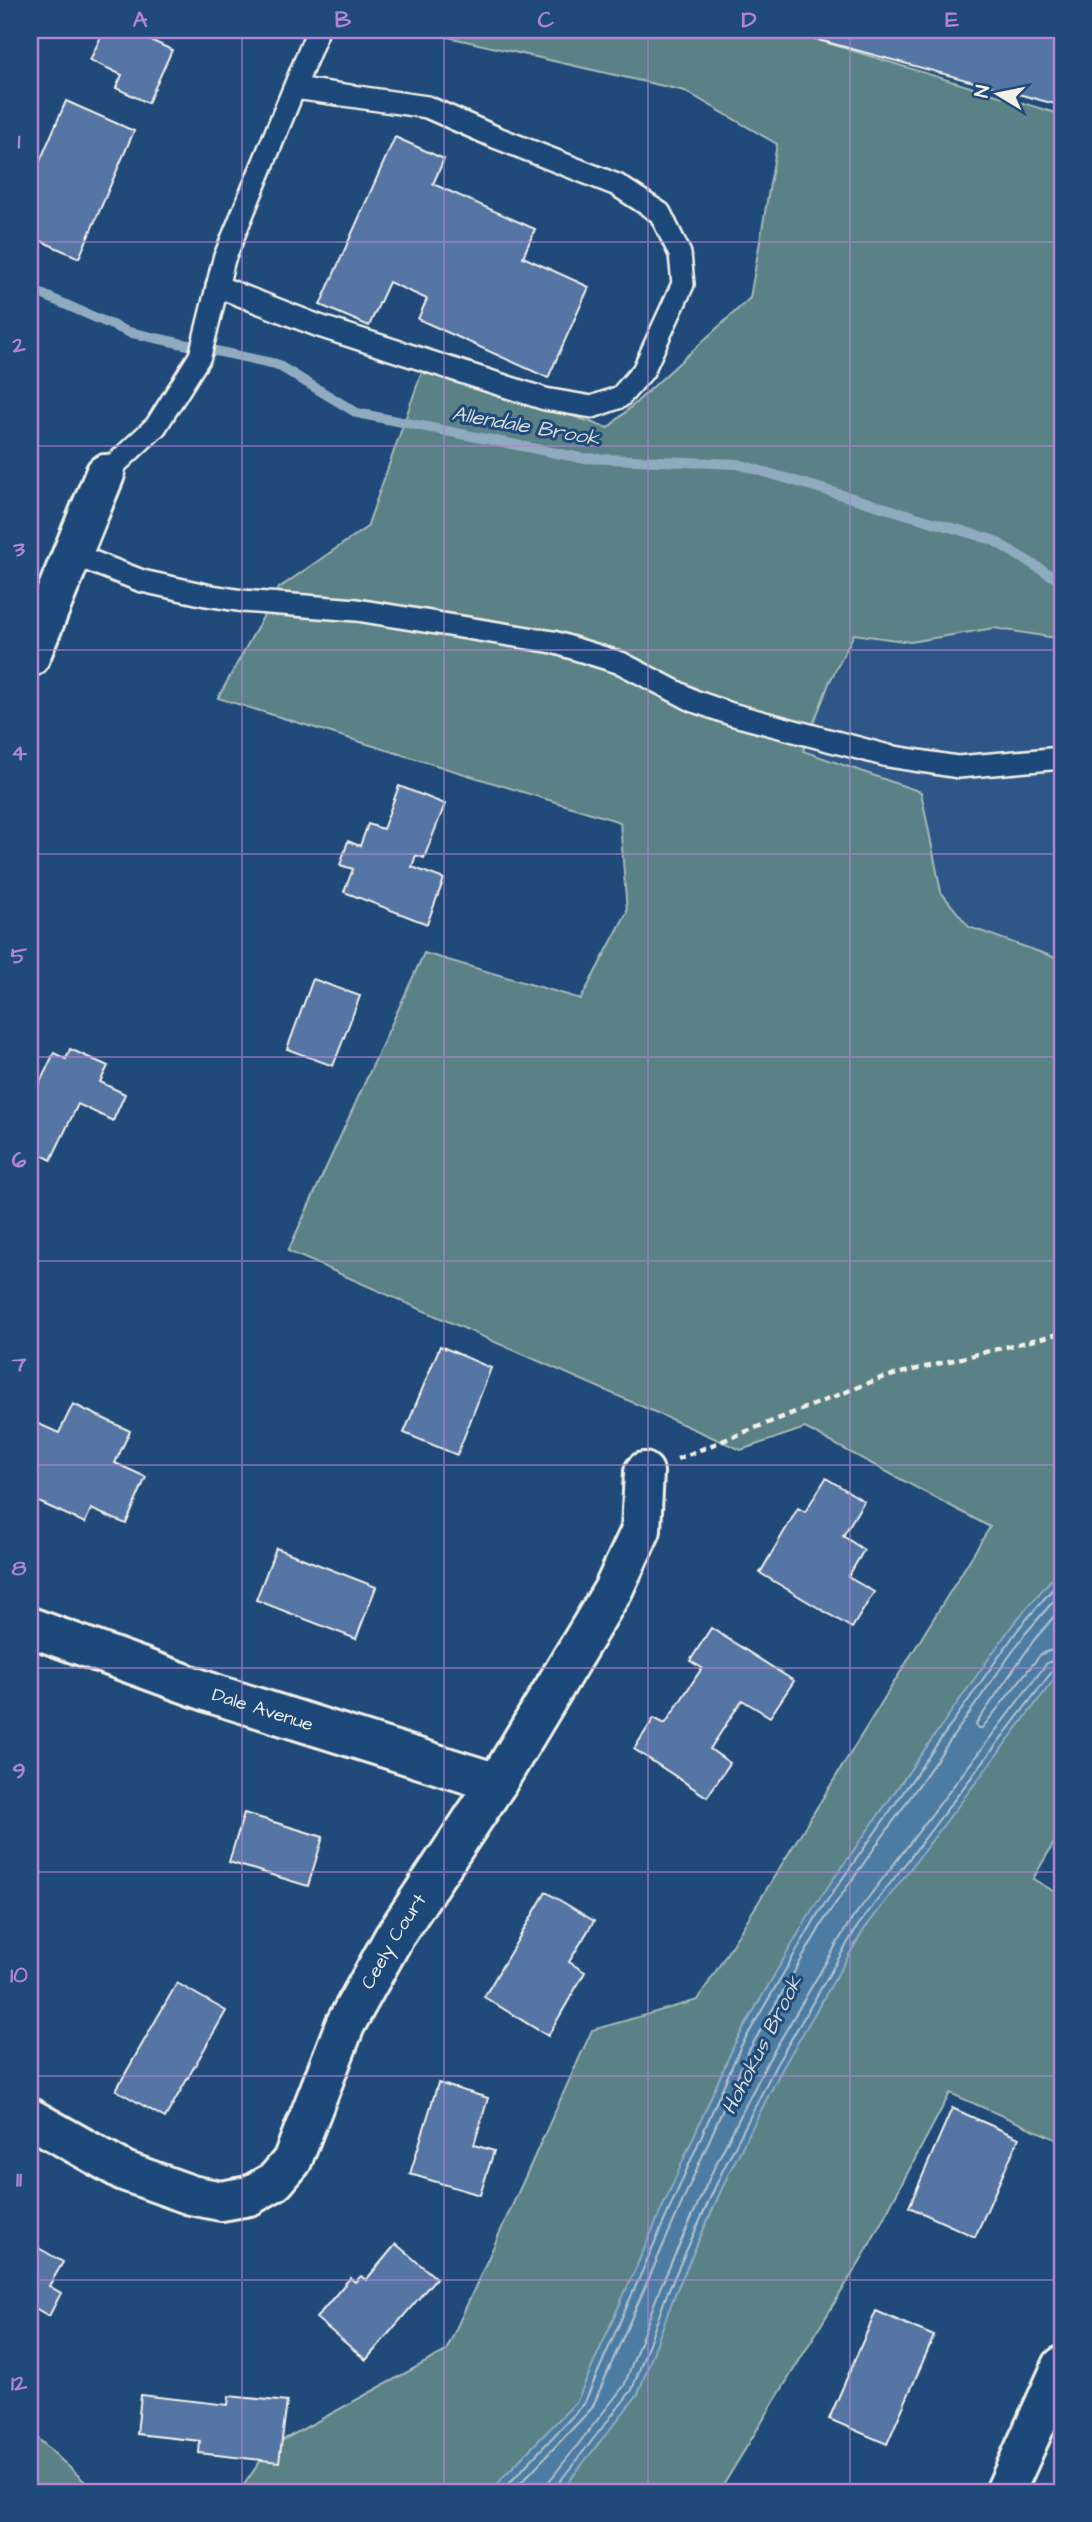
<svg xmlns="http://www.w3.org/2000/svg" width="1092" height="2522" viewBox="0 0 1092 2522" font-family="'Architects Daughter',sans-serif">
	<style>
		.built { fill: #2f5787 }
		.green { fill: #5a8186; stroke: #a7b9b7; stroke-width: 2 }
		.water { fill: #4e7ca3; stroke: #90abbf; stroke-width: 2 }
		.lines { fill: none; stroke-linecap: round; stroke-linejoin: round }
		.shore { stroke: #b2c2cc; stroke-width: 2 }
		.stream { stroke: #90abbf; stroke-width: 10 }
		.building { fill: #5474a4; stroke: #f4f1e8; stroke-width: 2 }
		.lane-casing { stroke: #f4f1e8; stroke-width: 26 }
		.street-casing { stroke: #f4f1e8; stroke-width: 44 }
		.path { stroke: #f4f1e8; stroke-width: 4.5; stroke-dasharray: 7 5; stroke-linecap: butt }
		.lane { stroke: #1f4a7a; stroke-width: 21 }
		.street { stroke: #1f4a7a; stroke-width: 38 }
		.grid { fill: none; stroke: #b185d1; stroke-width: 2; stroke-opacity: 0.55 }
		.labels { text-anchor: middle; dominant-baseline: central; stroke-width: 6; stroke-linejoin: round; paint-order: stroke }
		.street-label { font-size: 19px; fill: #f4f1e8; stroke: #1f4a7a }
		.water-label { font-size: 21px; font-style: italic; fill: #dbdfde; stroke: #1f4a7a }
		.neatline { fill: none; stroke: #b185d1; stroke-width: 2.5 }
		.grid-label { font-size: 23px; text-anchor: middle; font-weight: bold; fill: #b185d1 }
	</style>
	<rect width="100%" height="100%" fill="#1f4a7a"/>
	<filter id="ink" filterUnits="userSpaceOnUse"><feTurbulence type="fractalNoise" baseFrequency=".0143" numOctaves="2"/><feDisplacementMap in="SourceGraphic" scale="14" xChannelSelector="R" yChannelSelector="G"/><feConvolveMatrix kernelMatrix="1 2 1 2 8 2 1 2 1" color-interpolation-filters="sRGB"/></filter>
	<g filter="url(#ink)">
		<path class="built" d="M 994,628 L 1062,639 L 1062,960 L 969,928 L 941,892 L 921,792 L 803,751 L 830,681 L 854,634 L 910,642 Z"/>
		<path class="green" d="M 417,30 L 785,30 L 1062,115 L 1062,639 L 994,628 L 910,642 L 854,634 L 830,681 L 803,751 L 921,792 L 941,892 L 969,927 L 1062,960 L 1062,1829 L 1033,1879 L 1062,1896 L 1062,2142 L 950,2093 L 865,2253 L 719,2492 L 239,2492 L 270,2447 L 446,2351 L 592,2030 L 698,2000 L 990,1527 L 805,1428 L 741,1450 L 288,1251 L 424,953 L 581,999 L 627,912 L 620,822 L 218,698 L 279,588 L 367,527 L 424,366 L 608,428 L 750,298 L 777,144 L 685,91 Z
			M 30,2431 L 96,2492 L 30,2492 Z"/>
		<path class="water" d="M 1062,1567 L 1062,1669 L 863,1931 L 782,2069 L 728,2175 L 675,2294 L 638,2394 L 560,2492 L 493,2492 L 503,2477 L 577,2401 L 734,2045 L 813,1908 L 1013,1624 Z"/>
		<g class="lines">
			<path class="shore" d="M 1062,1607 L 1034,1640 L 976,1724 L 977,1728 L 982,1728 L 1041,1654 L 1062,1646
				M 501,2492 L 584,2404 L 740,2048 L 819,1912 L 1019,1628 L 1062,1578
				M 512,2492 L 592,2408 L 748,2052 L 826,1917 L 1025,1634 L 1062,1591
				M 546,2492 L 550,2480 L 624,2386 L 660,2288 L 714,2168 L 768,2061 L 849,1923 L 1047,1663 L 1062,1657
				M 555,2492 L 557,2485 L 632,2390 L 668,2291 L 722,2172 L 776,2065 L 857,1927 L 1054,1669 L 1062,1666"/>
			<path class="stream" d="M 30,289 L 128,332 L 276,364 L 357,413 L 581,458 L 738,464 L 993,540 L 1062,582"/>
		</g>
		<path class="building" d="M 104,30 L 129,30 L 172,50 L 148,103 L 116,88 L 122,75 L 90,60 Z
			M 822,30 L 1062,30 L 1062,106 L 819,40 Z
			M 66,101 L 134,131 L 79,258 L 30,236 L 30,184 Z
			M 395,137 L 444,159 L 433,184 L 535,229 L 523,257 L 589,287 L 548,378 L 418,319 L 427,299 L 389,282 L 369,326 L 320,305 Z
			M 399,786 L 445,804 L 424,858 L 416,855 L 412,867 L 444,879 L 427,924 L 344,892 L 353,869 L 340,865 L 348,841 L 360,846 L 368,824 L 383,829 Z
			M 313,979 L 360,996 L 333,1066 L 287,1049 Z
			M 70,1049 L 108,1066 L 100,1082 L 125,1094 L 113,1121 L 78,1104 L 51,1160 L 30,1149 L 30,1103 L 54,1053 L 66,1059 Z
			M 440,1346 L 491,1368 L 457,1455 L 404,1433 Z
			M 73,1404 L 130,1431 L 115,1463 L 146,1477 L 126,1524 L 91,1509 L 85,1523 L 30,1498 L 30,1427 L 32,1421 L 59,1433 Z
			M 826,1478 L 864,1501 L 843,1536 L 864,1550 L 848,1577 L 874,1592 L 852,1628 L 760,1573 L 798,1508 L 805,1512 Z
			M 276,1548 L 376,1587 L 356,1639 L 256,1600 Z
			M 711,1628 L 794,1681 L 770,1717 L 742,1700 L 710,1749 L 730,1763 L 707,1797 L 634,1749 L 654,1718 L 665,1724 L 702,1668 L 690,1661 Z
			M 244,1813 L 323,1837 L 308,1886 L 229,1862 Z
			M 546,1892 L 594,1921 L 569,1962 L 585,1972 L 548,2036 L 484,1997 Z
			M 177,1983 L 226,2011 L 165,2118 L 116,2090 Z
			M 438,2083 L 488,2098 L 474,2145 L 494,2151 L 480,2195 L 410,2174 Z
			M 952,2108 L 1019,2138 L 975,2237 L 909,2207 Z
			M 30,2243 L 63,2262 L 49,2286 L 61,2293 L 49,2316 L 30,2305 Z
			M 396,2244 L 436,2278 L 366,2360 L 316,2318 L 350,2278 L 355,2282 L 361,2276 L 366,2280 Z
			M 876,2311 L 934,2336 L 887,2444 L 829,2419 Z
			M 141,2395 L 228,2405 L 229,2396 L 287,2402 L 279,2462 L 199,2453 L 200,2441 L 137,2434 Z"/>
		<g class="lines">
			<defs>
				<path id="lane" d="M 217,286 L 319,326 L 545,399 L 592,407 L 620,397 L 643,371 L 683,284 L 680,254 L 660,213 L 617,185 L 495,137 L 427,107 L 295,88
					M 105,474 L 156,426 L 200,356 L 224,259 L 318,30
					M 72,554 L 142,581 L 206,595 L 243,601 L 357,610 L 553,642 L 621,663 L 694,701 L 731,714 L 888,756 L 958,767 L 1062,758"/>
				<g id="street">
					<path d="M 30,657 L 105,474"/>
					<path id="s1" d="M 30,1627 L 217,1695 L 497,1783"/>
					<path id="s2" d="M 30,2118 L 124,2171 L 191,2195 L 221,2201 L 249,2196 L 275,2181 L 292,2161 L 345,2025 L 394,1937 L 497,1783 L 613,1590 L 641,1530 L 644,1472"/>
					<path d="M 1005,2492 L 1062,2366"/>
				</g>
			</defs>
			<use href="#lane" class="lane-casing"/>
			<use href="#street" class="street-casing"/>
			<path class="path" d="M 677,1459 L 881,1378 L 1062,1333"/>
			<use href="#lane" class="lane"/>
			<use href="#street" class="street"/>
		</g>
	</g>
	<path class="grid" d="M 242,30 L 242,2492M 444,30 L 444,2492M 648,30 L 648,2492M 850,30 L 850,2492M 30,242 L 1062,242M 30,446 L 1062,446M 30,650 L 1062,650M 30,854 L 1062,854M 30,1057 L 1062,1057M 30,1261 L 1062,1261M 30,1465 L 1062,1465M 30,1668 L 1062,1668M 30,1872 L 1062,1872M 30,2076 L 1062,2076M 30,2280 L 1062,2280"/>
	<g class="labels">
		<g class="street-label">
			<text stroke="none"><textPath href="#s1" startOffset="247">Dale Avenue</textPath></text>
			<text stroke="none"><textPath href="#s2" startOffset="537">Ceely Court</textPath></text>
		</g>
		<g class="water-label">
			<text transform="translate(526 426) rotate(10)">Allendale Brook</text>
			<text transform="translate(762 2045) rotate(-63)">Hohokus Brook</text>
		</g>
	</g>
	<rect width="1092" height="2522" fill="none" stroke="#1f4a7a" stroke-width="77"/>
	<g transform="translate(998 94) rotate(280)" stroke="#1f4a7a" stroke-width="5" paint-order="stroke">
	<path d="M0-5L12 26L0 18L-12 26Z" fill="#f4f1e8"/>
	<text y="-10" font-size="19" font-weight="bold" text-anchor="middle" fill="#f4f1e8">N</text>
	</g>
	<rect x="38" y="38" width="1016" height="2446" class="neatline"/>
	<g class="grid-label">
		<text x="140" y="27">A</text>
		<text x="343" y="27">B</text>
		<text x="546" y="27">C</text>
		<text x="749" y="27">D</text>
		<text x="952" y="27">E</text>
		<text x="19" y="148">1</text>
		<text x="19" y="352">2</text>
		<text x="19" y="556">3</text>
		<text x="19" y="760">4</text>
		<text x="19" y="963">5</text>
		<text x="19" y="1167">6</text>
		<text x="19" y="1371">7</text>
		<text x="19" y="1575">8</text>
		<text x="19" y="1778">9</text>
		<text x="19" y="1982">10</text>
		<text x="19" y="2186">11</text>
		<text x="19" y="2390">12</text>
	</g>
</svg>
